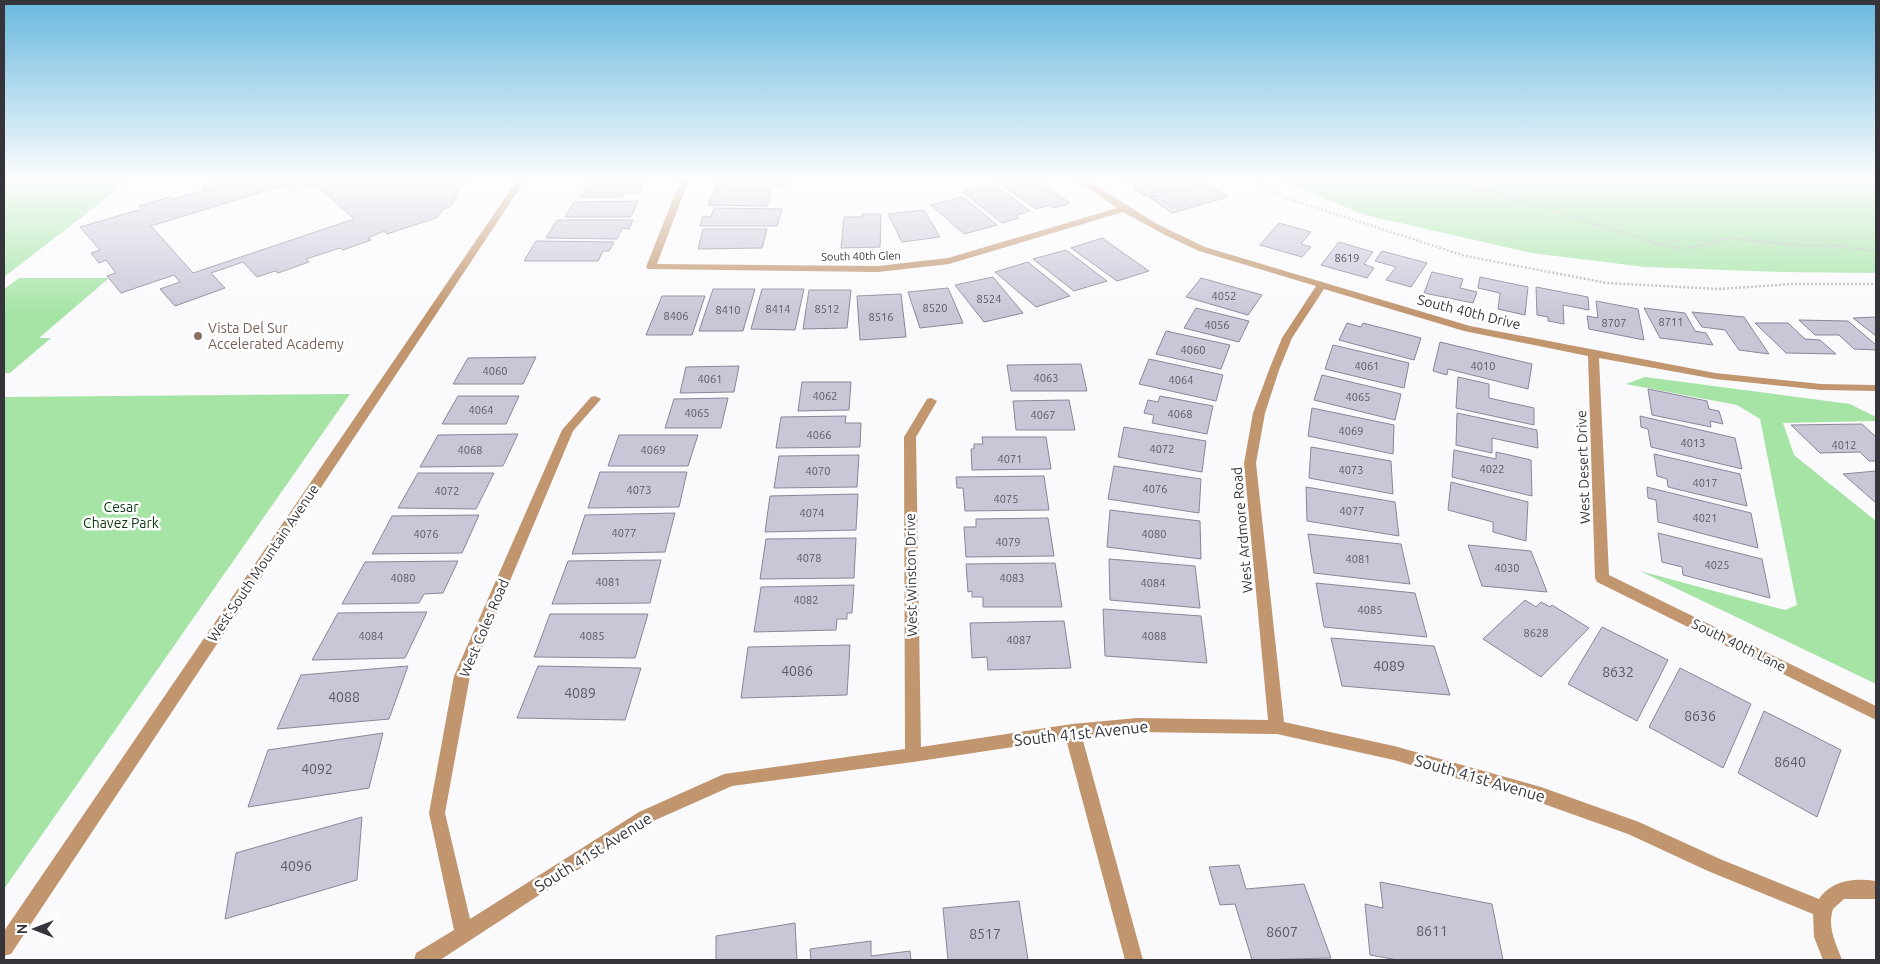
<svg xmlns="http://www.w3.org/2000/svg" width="1880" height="964" viewBox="0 0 1880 964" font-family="Ubuntu,sans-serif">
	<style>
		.green { fill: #a6e4a6 }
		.building { fill: #cac6d8; stroke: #8a8697; fill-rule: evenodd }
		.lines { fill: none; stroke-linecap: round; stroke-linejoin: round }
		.path { stroke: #b9b9bd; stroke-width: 2.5; stroke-dasharray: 2 2; stroke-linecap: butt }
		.minor { fill: #c1956e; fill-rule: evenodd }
		.tertiary { fill: #c1956e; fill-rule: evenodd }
		.education-dot { fill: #8d6e63; stroke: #fff; stroke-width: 2 }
		.labels { text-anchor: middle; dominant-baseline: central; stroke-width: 5; stroke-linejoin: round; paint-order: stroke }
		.far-street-label { font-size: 11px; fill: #35343b; stroke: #fff }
		.number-label { font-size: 11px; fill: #5a5862 }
		.street-label { font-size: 14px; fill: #35343b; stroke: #fff }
		.education-label { font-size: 14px; fill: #785e54; stroke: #fff; text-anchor: start }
		.park-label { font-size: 14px; fill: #0c3810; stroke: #fff }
		.near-number-label { font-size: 14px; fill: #5a5862 }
		.near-street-label { font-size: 16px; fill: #35343b; stroke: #fff }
	</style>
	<rect width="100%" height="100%" fill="#fafafd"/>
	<path class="green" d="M 4,179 L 131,179 L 4,277 Z
		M 1277,179 L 1876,179 L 1876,273 L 1780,272 L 1645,267 L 1531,253 L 1365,215 Z
		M 19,278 L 109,278 L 39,338 L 51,338 L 10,373 L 4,373 L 4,289 Z
		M 1645,377 L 1850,404 L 1876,417 L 1876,421 L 1783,423 L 1794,455 L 1876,521 L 1876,684 L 1640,571 L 1785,610 L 1797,605 L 1760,419 L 1737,405 L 1626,384 Z
		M 350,394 L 4,889 L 4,397 Z"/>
	<path class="building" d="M 228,179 L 256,179 L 264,186 L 286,179 L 371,179 L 374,182 L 381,179 L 467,179 L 453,197 L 457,197 L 449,208 L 445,208 L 436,218 L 387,234 L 384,231 L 368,238 L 371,240 L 343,250 L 340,248 L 306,259 L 309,262 L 278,273 L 275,271 L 257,277 L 243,262 L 211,273 L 225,288 L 175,306 L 160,289 L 180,282 L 174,275 L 121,293 L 107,276 L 116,273 L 106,260 L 99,263 L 91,253 L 100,250 L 80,227 L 142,209 L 139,206 L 170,197 L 173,199 L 205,190 L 202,187 ZM 315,184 L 354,219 L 193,273 L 151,226 L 285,185 L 293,191 Z
		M 717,179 L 787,179 L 785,186 L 714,186 Z
		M 1011,179 L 1035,179 L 1070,203 L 1054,208 L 1050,205 L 1036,209 L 999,183 Z
		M 1130,179 L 1198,179 L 1199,180 L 1144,196 L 1134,189 L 1138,188 L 1125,180 Z
		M 589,180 L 645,180 L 640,193 L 625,193 L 623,197 L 580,197 Z
		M 1205,182 L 1228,197 L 1172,213 L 1149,197 Z
		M 994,184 L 1030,211 L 1016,215 L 1019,218 L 1002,223 L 963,192 Z
		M 715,188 L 772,189 L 767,206 L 708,205 Z
		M 963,197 L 997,225 L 964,234 L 931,205 Z
		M 638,201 L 631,217 L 565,217 L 574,202 Z
		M 714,208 L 782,209 L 777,226 L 700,226 L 703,216 L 711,217 Z
		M 924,210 L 940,237 L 902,242 L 888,214 Z
		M 862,214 L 881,214 L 880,247 L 841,248 L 844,217 L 862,217 Z
		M 557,220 L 633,220 L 629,229 L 622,228 L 617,239 L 546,238 Z
		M 1279,223 L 1311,232 L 1301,244 L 1311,247 L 1302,257 L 1260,245 Z
		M 703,229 L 767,229 L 762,248 L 698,249 Z
		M 1102,238 L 1149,271 L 1117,281 L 1071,248 Z
		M 536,241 L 614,242 L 609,251 L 603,251 L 598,261 L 524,261 Z
		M 1339,242 L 1373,252 L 1364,264 L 1374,268 L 1367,278 L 1321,265 Z
		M 1066,250 L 1107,281 L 1074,291 L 1033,259 Z
		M 1382,251 L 1427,263 L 1411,287 L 1386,280 L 1396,267 L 1375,261 Z
		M 1028,262 L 1070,296 L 1036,307 L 995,272 Z
		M 1432,272 L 1463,279 L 1460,288 L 1477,292 L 1473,303 L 1424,293 Z
		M 993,277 L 1023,313 L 984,322 L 955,285 Z
		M 1480,277 L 1528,287 L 1525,315 L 1498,309 L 1500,293 L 1478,288 Z
		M 1201,278 L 1262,295 L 1248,315 L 1186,297 Z
		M 1536,287 L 1588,297 L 1589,310 L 1563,305 L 1564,324 L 1548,321 L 1548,317 L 1537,315 Z
		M 948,288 L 963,323 L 920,328 L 908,292 Z
		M 713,289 L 755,289 L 743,331 L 699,331 Z
		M 762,289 L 804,289 L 795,330 L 751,329 Z
		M 809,290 L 851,290 L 847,328 L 803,329 Z
		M 901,294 L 906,337 L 860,340 L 857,296 Z
		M 662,296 L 705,296 L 692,335 L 646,335 Z
		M 1596,301 L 1638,309 L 1644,340 L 1589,329 L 1587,316 L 1598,318 Z
		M 1196,308 L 1249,321 L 1239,342 L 1184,328 Z
		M 1644,308 L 1685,313 L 1695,331 L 1706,333 L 1713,345 L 1660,338 Z
		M 1692,312 L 1744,317 L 1769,354 L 1739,350 L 1725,330 L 1702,327 Z
		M 1876,317 L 1876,336 L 1853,318 Z
		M 1799,320 L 1848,321 L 1876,345 L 1876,350 L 1854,349 L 1839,335 L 1815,335 Z
		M 1347,323 L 1361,327 L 1363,323 L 1421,338 L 1414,360 L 1339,340 Z
		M 1755,323 L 1788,323 L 1805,339 L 1820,340 L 1836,354 L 1786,353 Z
		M 1166,331 L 1230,345 L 1221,369 L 1156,354 Z
		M 1440,342 L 1532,364 L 1528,389 L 1448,369 L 1447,375 L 1433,371 Z
		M 1333,345 L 1409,363 L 1404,388 L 1325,369 Z
		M 536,357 L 523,384 L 453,384 L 468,358 Z
		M 1149,359 L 1223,375 L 1216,401 L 1139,384 Z
		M 1081,364 L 1087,391 L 1011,391 L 1007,365 Z
		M 739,366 L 734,392 L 680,393 L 686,367 Z
		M 1322,375 L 1401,394 L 1395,420 L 1314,400 Z
		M 1458,377 L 1489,384 L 1489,398 L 1534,408 L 1534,425 L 1456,408 Z
		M 802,382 L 851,382 L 849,410 L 798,411 Z
		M 1648,389 L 1707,401 L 1709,409 L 1719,411 L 1723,424 L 1710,421 L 1711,427 L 1652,415 Z
		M 458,396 L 519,396 L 506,424 L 442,424 Z
		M 1160,396 L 1213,406 L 1207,434 L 1152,423 L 1154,415 L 1144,413 L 1148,400 L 1158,402 Z
		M 728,398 L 721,428 L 665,428 L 674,399 Z
		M 1069,400 L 1075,430 L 1016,430 L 1013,401 Z
		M 1312,408 L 1394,425 L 1393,454 L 1308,436 Z
		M 1457,413 L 1537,430 L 1538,448 L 1492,438 L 1492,453 L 1456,445 Z
		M 846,416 L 845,423 L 861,423 L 860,447 L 776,448 L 781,417 Z
		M 1640,416 L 1735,438 L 1742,469 L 1651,447 L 1648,429 L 1641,427 Z
		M 1862,424 L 1876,437 L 1876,461 L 1869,461 L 1860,452 L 1820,453 L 1791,425 Z
		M 1124,427 L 1206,441 L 1202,472 L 1118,457 Z
		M 518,434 L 503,466 L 420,467 L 438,435 Z
		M 619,435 L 698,435 L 688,466 L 608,466 Z
		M 982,437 L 1046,437 L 1051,469 L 972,470 L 971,449 L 974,449 L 974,444 L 983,444 Z
		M 1311,447 L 1391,461 L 1393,494 L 1309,478 Z
		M 1454,450 L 1496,459 L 1496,452 L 1531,460 L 1532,496 L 1452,477 Z
		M 1654,454 L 1740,474 L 1747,506 L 1668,487 L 1667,479 L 1657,476 Z
		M 859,455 L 857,487 L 774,488 L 779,456 Z
		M 1114,466 L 1201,479 L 1199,513 L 1108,499 Z
		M 1876,471 L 1876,503 L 1843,474 Z
		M 600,472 L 687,472 L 679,507 L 588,508 Z
		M 418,473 L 494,473 L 476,509 L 398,508 Z
		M 1044,476 L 1049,510 L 965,511 L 963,488 L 957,488 L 956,477 Z
		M 1451,482 L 1528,502 L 1526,541 L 1493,532 L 1493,522 L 1448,510 Z
		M 1306,487 L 1395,502 L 1399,536 L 1307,521 Z
		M 1647,487 L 1751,513 L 1758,548 L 1658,522 L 1656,500 L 1648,498 Z
		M 858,494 L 856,530 L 765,532 L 770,496 Z
		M 1110,510 L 1200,521 L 1201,559 L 1107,547 Z
		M 675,513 L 665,552 L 572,554 L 585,515 Z
		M 479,515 L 462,553 L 372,554 L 392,516 Z
		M 1048,518 L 1054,556 L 966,557 L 964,527 L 976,527 L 976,519 Z
		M 1658,533 L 1762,559 L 1770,598 L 1683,575 L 1682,567 L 1662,562 Z
		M 1308,534 L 1401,544 L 1410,584 L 1314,573 Z
		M 856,538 L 854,578 L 760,579 L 766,539 Z
		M 1468,545 L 1531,551 L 1547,592 L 1482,586 Z
		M 1109,559 L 1195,566 L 1200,608 L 1110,600 Z
		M 661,560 L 650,603 L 552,604 L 568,561 Z
		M 458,561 L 443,593 L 424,594 L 419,603 L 342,604 L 365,562 Z
		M 1055,563 L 1062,607 L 983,607 L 983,597 L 972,597 L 972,591 L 968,592 L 966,564 Z
		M 1316,583 L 1415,593 L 1427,637 L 1324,627 Z
		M 854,585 L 852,613 L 847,613 L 847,619 L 837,619 L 836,630 L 754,632 L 761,587 Z
		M 1525,600 L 1536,607 L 1541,602 L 1550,607 L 1552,605 L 1589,628 L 1541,677 L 1483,639 Z
		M 1103,609 L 1201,616 L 1207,663 L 1105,656 Z
		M 427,612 L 405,658 L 312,660 L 338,613 Z
		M 550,614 L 648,614 L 635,658 L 534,657 Z
		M 1064,621 L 1071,668 L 988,670 L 987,657 L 972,658 L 970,623 Z
		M 1602,627 L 1668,660 L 1637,721 L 1568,684 Z
		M 1331,638 L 1434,646 L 1450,695 L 1342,686 Z
		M 850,645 L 847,695 L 741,698 L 748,647 Z
		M 408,666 L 389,719 L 277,729 L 301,675 Z
		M 538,666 L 641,668 L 625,720 L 517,718 Z
		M 1680,668 L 1751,704 L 1723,768 L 1649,727 Z
		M 1764,711 L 1841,750 L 1817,817 L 1738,773 Z
		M 383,733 L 369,788 L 248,807 L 268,750 Z
		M 362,817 L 357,880 L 225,919 L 236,853 Z
		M 1239,865 L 1246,889 L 1304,884 L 1331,958 L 1252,960 L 1235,904 L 1220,905 L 1209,867 Z
		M 1380,882 L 1492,904 L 1503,960 L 1398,960 L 1370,955 L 1365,904 L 1383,908 Z
		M 1019,901 L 1028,960 L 948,960 L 943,908 Z
		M 795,923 L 797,960 L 716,960 L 716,936 Z
		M 871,941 L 871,956 L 910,951 L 911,960 L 811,960 L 810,949 Z"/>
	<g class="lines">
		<path class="path" d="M 1252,179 L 1283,197 L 1465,256 L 1607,283 L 1718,289 L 1792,284 L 1876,284
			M 1436,179 L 1497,193 L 1655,243 L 1679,248 L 1696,247 L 1730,238 L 1793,245 L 1838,246 L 1876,251"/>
		<path class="minor" d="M 681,179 L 689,179 L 657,264 L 878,266 L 948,258 L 1117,208 L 1075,179 L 1085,179 L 1157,224 L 1205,247 L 1470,326 L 1715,373 L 1821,384 L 1876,385 L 1876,391 L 1821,390 L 1715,379 L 1599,358 L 1609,575 L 1876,706 L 1876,720 L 1597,582 L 1595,578 L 1588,356 L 1464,331 L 1324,289 L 1292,338 L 1279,370 L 1265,413 L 1256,463 L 1284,722 L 1394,746 L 1541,787 L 1639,822 L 1720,859 L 1819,899 C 1832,880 1855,878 1876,881 L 1876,899 L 1844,899 L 1833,909 C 1827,928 1836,943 1842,960 L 1823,960 L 1814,937 L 1813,914 L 1708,871 L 1628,834 L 1541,803 L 1394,760 L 1277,734 L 1137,732 L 1082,737 L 1143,960 L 1125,960 L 1066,739 L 913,762 L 732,786 L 651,822 L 440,960 L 414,960 L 416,953 L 454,930 L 429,813 L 454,676 L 562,430 L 591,397 L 595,396 L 601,399 L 573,431 L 470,676 L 445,813 L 470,919 L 639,812 L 724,774 L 905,749 L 904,437 L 927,399 L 931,398 L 937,401 L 916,437 L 921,747 L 1072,724 L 1137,718 L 1268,720 L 1244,463 L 1253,413 L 1269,370 L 1282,338 L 1316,286 L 1199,251 L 1167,236 L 1123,212 L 949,264 L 878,272 L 648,269 L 646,267 Z"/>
		<path class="tertiary" d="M 518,179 L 526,179 L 11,954 L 4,956 L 4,931 Z"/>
	</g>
	<linearGradient id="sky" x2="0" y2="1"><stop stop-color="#68b8de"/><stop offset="0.57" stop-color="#fdfdfe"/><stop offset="1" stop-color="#fdfdfe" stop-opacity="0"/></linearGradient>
	<rect width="1880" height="314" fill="url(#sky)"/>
	<circle class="education-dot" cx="198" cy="336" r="5"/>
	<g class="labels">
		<g class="far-street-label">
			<text transform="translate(861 256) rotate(-1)">South 40th Glen</text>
		</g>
		<g class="number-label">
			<text x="1347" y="258">8619</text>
			<text x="1224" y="296">4052</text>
			<text x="989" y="299">8524</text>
			<text x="935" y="308">8520</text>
			<text x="778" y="309">8414</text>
			<text x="827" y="309">8512</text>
			<text x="728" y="310">8410</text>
			<text x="676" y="316">8406</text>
			<text x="881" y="317">8516</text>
			<text x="1671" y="322">8711</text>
			<text x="1614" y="323">8707</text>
			<text x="1217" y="325">4056</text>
			<text x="1193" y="350">4060</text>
			<text x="1367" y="366">4061</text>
			<text x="1483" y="366">4010</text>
			<text x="495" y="371">4060</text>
			<text x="1046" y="378">4063</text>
			<text x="710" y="379">4061</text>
			<text x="1181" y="380">4064</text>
			<text x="825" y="396">4062</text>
			<text x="1358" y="397">4065</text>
			<text x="481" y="410">4064</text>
			<text x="697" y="413">4065</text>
			<text x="1180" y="414">4068</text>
			<text x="1043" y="415">4067</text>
			<text x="1351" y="431">4069</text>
			<text x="819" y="435">4066</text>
			<text x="1693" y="443">4013</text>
			<text x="1844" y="445">4012</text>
			<text x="1162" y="449">4072</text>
			<text x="470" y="450">4068</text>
			<text x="653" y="450">4069</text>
			<text x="1010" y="459">4071</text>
			<text x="1492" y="469">4022</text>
			<text x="1351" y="470">4073</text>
			<text x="818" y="471">4070</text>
			<text x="1705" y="483">4017</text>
			<text x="1155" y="489">4076</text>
			<text x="639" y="490">4073</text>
			<text x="447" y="491">4072</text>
			<text x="1006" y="499">4075</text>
			<text x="1352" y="511">4077</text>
			<text x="812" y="513">4074</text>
			<text x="1705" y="518">4021</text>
			<text x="624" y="533">4077</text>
			<text x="426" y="534">4076</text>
			<text x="1154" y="534">4080</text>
			<text x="1008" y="542">4079</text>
			<text x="809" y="558">4078</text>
			<text x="1358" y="559">4081</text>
			<text x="1717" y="565">4025</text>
			<text x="1507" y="568">4030</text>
			<text x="403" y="578">4080</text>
			<text x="1012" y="578">4083</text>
			<text x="608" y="582">4081</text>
			<text x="1153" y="583">4084</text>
			<text x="806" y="600">4082</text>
			<text x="1370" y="610">4085</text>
			<text x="1536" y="633">8628</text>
			<text x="371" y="636">4084</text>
			<text x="592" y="636">4085</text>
			<text x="1154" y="636">4088</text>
			<text x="1019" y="640">4087</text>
		</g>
		<g class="street-label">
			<text transform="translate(1469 312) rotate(14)">South 40th Drive</text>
			<text transform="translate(1583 467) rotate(-92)">West Desert Drive</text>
			<text transform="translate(1242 530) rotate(-95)">West Ardmore Road</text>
			<text transform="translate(263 563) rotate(-56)">West South Mountain Avenue</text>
			<text transform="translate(911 575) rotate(-91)">West Winston Drive</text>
			<text transform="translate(484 628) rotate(-67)">West Coles Road</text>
			<text transform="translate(1739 645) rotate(26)">South 40th Lane</text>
		</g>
		<g class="education-label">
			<text x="208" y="328">Vista Del Sur<tspan x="208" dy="16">Accelerated Academy</tspan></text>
		</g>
		<g class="park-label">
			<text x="121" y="507">Cesar<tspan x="121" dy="16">Chavez Park</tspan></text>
		</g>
		<g class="near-number-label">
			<text x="1389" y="666">4089</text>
			<text x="797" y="671">4086</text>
			<text x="1618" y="672">8632</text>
			<text x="580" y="693">4089</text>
			<text x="344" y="697">4088</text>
			<text x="1700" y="716">8636</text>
			<text x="1790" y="762">8640</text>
			<text x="317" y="769">4092</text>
			<text x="296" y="866">4096</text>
			<text x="1432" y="931">8611</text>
			<text x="1282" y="932">8607</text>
			<text x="985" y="934">8517</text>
		</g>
		<g class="near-street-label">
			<text transform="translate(1081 733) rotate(-6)">South 41st Avenue</text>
			<text transform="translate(1480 778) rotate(16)">South 41st Avenue</text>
			<text transform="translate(593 852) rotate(-32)">South 41st Avenue</text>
		</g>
	</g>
	<rect width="1880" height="964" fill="none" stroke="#35343b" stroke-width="10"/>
	<g transform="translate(35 929) rotate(270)" stroke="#ffffff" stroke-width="4" paint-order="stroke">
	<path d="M0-4L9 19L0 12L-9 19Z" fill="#35343b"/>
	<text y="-8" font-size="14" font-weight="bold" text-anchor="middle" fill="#35343b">N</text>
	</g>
</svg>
